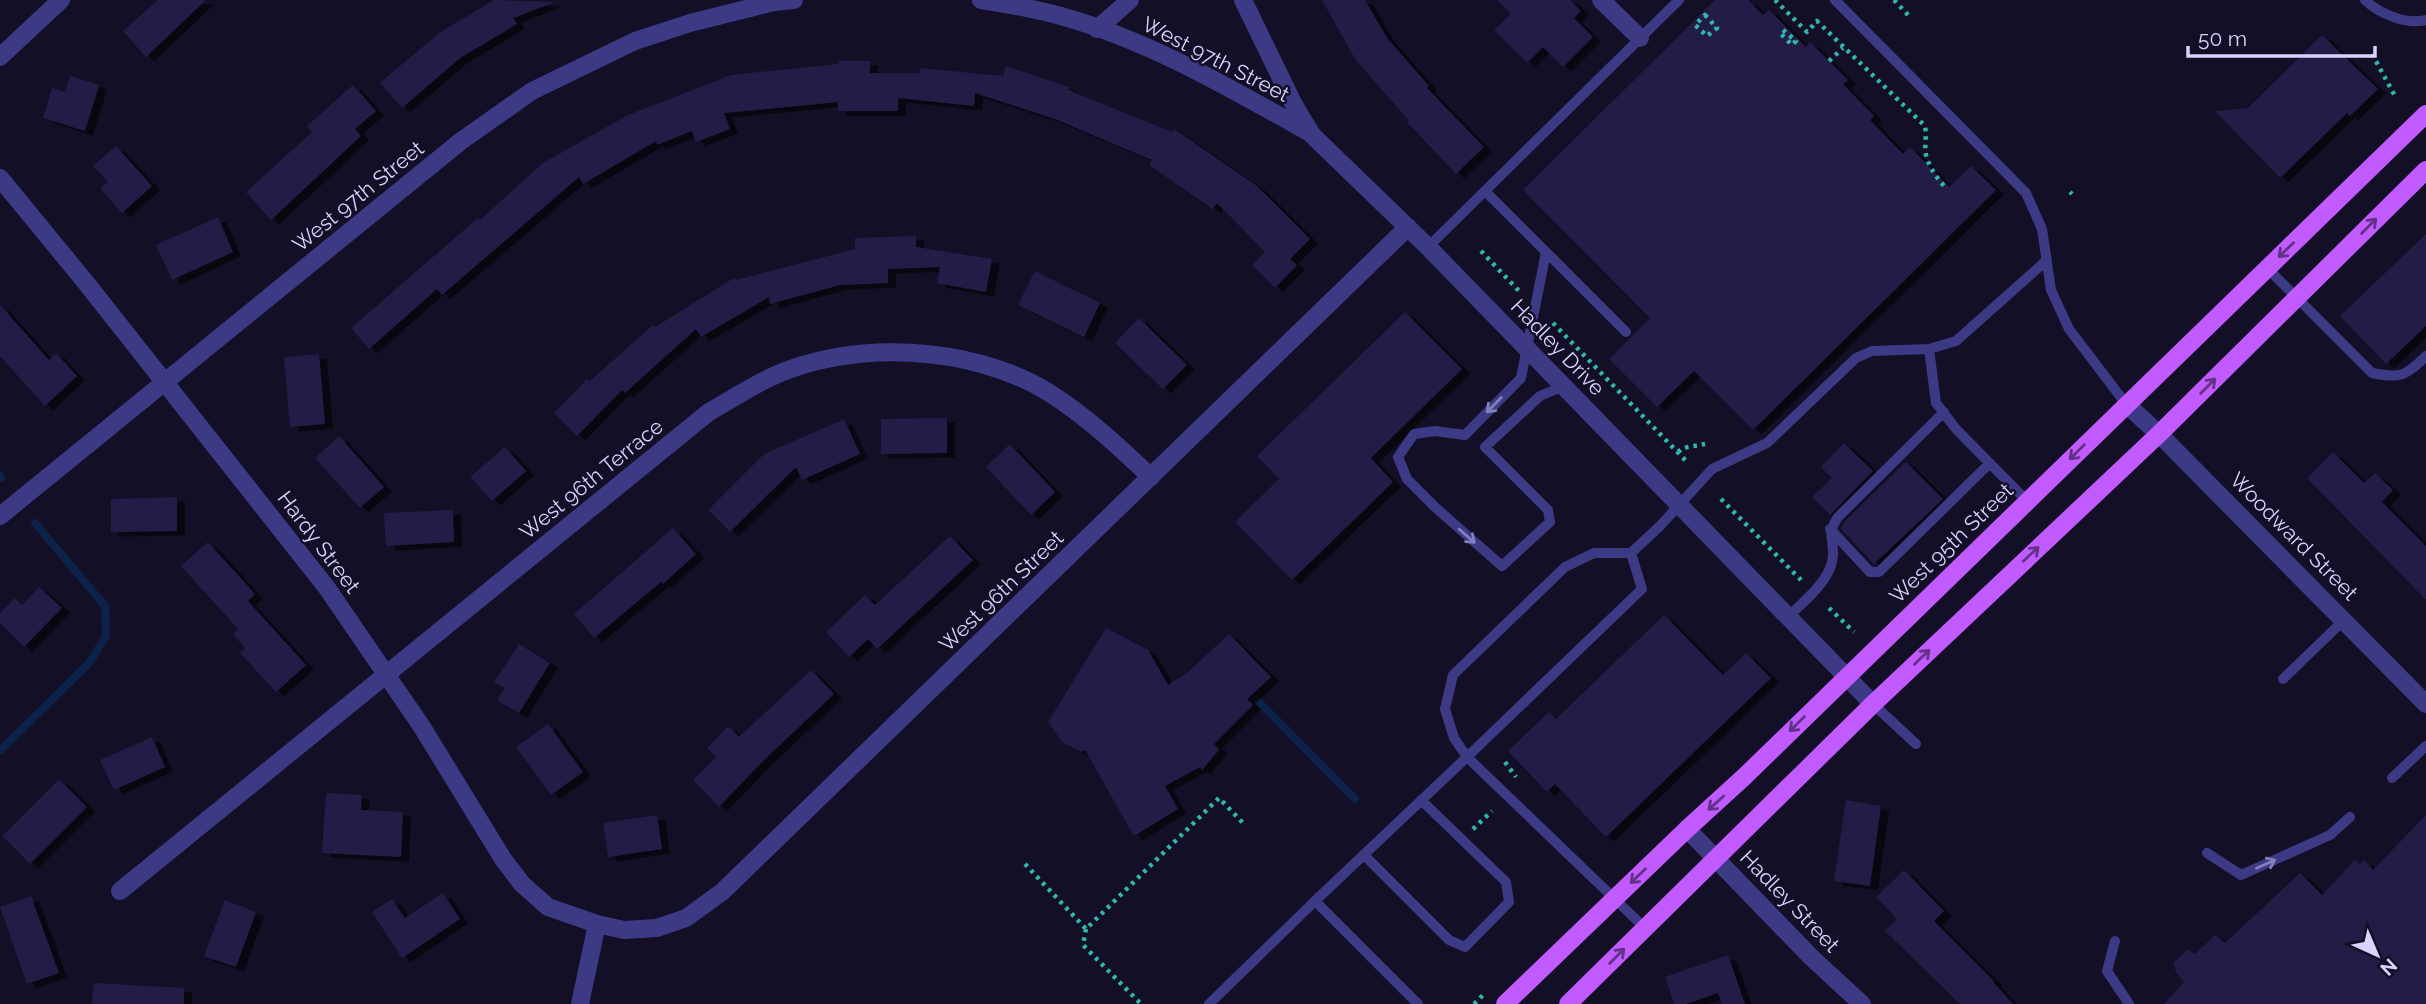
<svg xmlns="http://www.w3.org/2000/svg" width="2426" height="1004" viewBox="0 0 2426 1004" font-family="Raleway,sans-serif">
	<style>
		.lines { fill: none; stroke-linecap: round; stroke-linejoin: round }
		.stream { stroke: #0c2248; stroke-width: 8 }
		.building { fill: #241b47; filter: url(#shadow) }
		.path { stroke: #2fb8b0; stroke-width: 4.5; stroke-dasharray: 3.5 5; stroke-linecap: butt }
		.service { stroke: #3d3a85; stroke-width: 10 }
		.minor { stroke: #3d3a85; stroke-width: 18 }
		.primary { stroke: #c25bff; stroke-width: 18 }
		.oneway { stroke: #623188 }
		.oneway2 { stroke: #837fbc }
		.labels { text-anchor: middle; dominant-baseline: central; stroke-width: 5; stroke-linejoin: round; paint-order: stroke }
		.street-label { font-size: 21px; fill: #d9d4ff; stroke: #130f26 }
	</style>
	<defs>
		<filter id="shadow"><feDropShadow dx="8" dy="4.5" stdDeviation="0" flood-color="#0009"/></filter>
	</defs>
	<rect width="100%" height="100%" fill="#130f26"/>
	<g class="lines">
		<path class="stream" d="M 0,476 L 1,478
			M 1258,701 L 1355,799
			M 0,751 L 90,662 L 106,636 L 105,606 L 35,523"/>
	</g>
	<path class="building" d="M 158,0 L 206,0 L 146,57 L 123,31 Z
		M 494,0 L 555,2 L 513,18 L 517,24 L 460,58 L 402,108 L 380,83 L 439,33 Z
		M 1322,0 L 1365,0 L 1387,38 L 1429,86 L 1427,88 L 1484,147 L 1456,174 L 1407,122 L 1409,121 L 1355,59 Z
		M 1497,0 L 1570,0 L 1581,11 L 1574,18 L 1593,37 L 1563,67 L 1543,47 L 1527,63 L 1494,30 L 1511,14 Z
		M 1715,0 L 1748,0 L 1763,15 L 1769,10 L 1806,47 L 1810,42 L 1848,80 L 1843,84 L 1874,116 L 1870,120 L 1903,154 L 1910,147 L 1949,187 L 1971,166 L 1996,190 L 1753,430 L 1694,371 L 1657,407 L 1609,359 L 1650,318 L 1523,190 Z
		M 2322,35 L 2378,89 L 2350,116 L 2347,113 L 2280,178 L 2215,111 L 2248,108 Z
		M 838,61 L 870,61 L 870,73 L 920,73 L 920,68 L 1003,76 L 1006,66 L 1069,87 L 1068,90 L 1172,132 L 1174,129 L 1257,186 L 1310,239 L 1290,259 L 1297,265 L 1275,288 L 1252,265 L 1265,252 L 1217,203 L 1213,209 L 1149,165 L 1152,160 L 1055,119 L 975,93 L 974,106 L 898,98 L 898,111 L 838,111 L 838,102 L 724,113 L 730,129 L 696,142 L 692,131 L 657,145 L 656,141 L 583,184 L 579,177 L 442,295 L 437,289 L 369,349 L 351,328 L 478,218 L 480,220 L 543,163 L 628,115 L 731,75 L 838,64 Z
		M 70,76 L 99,85 L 85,131 L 43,118 L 52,88 L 65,92 Z
		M 353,85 L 376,111 L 355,129 L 361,136 L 271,220 L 246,192 L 312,132 L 307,126 Z
		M 116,146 L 152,186 L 122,213 L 100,188 L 108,182 L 93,166 Z
		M 218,217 L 233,252 L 172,280 L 156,245 Z
		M 2426,234 L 2426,326 L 2386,364 L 2340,316 Z
		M 916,236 L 916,247 L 992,259 L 986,292 L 937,283 L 940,267 L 888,269 L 888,283 L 840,285 L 770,304 L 769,297 L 701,337 L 696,329 L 625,393 L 622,390 L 577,436 L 554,413 L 587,379 L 590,381 L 653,325 L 655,327 L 734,278 L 736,280 L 855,249 L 855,238 Z
		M 1035,271 L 1100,303 L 1084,337 L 1018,305 Z
		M 0,305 L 49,360 L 56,353 L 77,376 L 45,406 L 0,356 Z
		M 1405,312 L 1462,369 L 1371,458 L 1393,482 L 1292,580 L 1235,522 L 1279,479 L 1257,456 Z
		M 1139,318 L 1187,365 L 1163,389 L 1115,343 Z
		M 319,354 L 325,424 L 290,427 L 284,357 Z
		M 947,418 L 947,453 L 881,454 L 881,419 Z
		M 844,419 L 860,454 L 802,480 L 796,467 L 730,532 L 708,510 L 764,454 Z
		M 339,436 L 384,487 L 360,508 L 315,458 Z
		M 1844,443 L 1873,471 L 1830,515 L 1812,497 L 1832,478 L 1821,467 Z
		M 1010,444 L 1055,492 L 1031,515 L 986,467 Z
		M 505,447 L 526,471 L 492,501 L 470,477 Z
		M 2333,452 L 2364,483 L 2375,473 L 2393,490 L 2382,502 L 2426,546 L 2426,600 L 2307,478 Z
		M 1906,462 L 1943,499 L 1874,564 L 1841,529 L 1844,522 Z
		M 177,497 L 177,531 L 111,532 L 111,499 Z
		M 453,510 L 454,542 L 386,546 L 384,513 Z
		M 673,528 L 696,554 L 663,584 L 661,582 L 594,638 L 574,614 Z
		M 950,536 L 973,560 L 877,649 L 868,639 L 849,657 L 826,632 L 865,595 L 875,605 Z
		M 208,542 L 255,594 L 248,601 L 306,665 L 276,692 L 240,653 L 245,648 L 233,634 L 238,629 L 181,566 Z
		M 39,587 L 62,608 L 24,647 L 0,623 L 0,613 L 15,598 L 22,605 Z
		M 1664,615 L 1723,675 L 1746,653 L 1771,678 L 1606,837 L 1555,784 L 1547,792 L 1508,751 L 1549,712 L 1556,719 Z
		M 1106,628 L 1148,650 L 1168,685 L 1188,672 L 1229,634 L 1271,677 L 1247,699 L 1253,705 L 1214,744 L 1219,750 L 1202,770 L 1200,767 L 1165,786 L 1178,809 L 1134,836 L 1085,750 L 1082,752 L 1062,742 L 1048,722 Z
		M 519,644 L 550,663 L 519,713 L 497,700 L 505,688 L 494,682 Z
		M 811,670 L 834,694 L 763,761 L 719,807 L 693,780 L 716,757 L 707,748 L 728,726 L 739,737 Z
		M 548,724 L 583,772 L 551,795 L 516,747 Z
		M 152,737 L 165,767 L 114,790 L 100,760 Z
		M 59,779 L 87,807 L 30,864 L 2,836 Z
		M 326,793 L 362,795 L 361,810 L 403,812 L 401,857 L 322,853 Z
		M 1846,800 L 1881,806 L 1870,886 L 1834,881 Z
		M 657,815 L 662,849 L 608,857 L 603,823 Z
		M 2426,815 L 2426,1004 L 2164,1004 L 2184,982 L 2176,972 L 2173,963 L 2188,949 L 2195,954 L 2215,935 L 2225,943 L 2300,873 L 2322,895 L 2355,860 L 2360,864 L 2364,860 L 2373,870 Z
		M 1904,870 L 1944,911 L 1934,921 L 1994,981 L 1993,982 L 2013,1004 L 1960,1004 L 1885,931 L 1897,919 L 1876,897 Z
		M 443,893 L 460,919 L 402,958 L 372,912 L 392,899 L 405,918 Z
		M 31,896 L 59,973 L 27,984 L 0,907 Z
		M 225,900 L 256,912 L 236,967 L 204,956 Z
		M 1728,955 L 1745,1004 L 1722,1004 L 1718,993 L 1686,1004 L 1674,1004 L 1665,977 Z
		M 94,983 L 184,988 L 184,1004 L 92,1004 Z"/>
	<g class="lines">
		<path class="path" d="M 1775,0 L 1807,32 L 1817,21 L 1925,126 C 1927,137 1924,146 1926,155 C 1929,167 1937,178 1944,186
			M 1894,0 L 1910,17
			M 1705,15 L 1717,28 L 1707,36 L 1695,25 Z
			M 1783,30 L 1796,41 L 1792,45 L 1781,34 L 1783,31
			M 2372,54 L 2395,96
			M 1829,61 L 1843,48
			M 2070,192 L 2072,194
			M 1481,251 L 1520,292
			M 1553,323 L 1687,462
			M 1678,452 L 1683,448 L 1705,444
			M 1721,499 L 1801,580
			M 1829,608 L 1854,632
			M 1505,762 L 1516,777
			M 1473,829 L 1492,811
			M 1025,864 L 1086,929 L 1219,798 L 1244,824
			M 1086,929 L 1083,945 L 1141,1004
			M 1474,1004 L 1486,992"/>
		<path class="service" d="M 1835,0 L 2026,193 L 2042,229 L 2051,290 L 2069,329 L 2126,404
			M 2365,0 C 2380,14 2406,25 2426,20
			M 1485,191 L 1546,252
			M 1428,247 L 1679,0
			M 2267,268 L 2372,373 C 2401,379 2405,376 2426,356
			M 1929,349 L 1936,403 L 1956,429 L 2027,501
			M 1564,386 L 1540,396 L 1485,447 L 1548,510 L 1550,522 L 1502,566 L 1436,508 L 1407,479 L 1398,457 L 1414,434 L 1435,431 L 1465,435 L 1521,378 L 1546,252 L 1626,332
			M 1830,529 L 1870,572 L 1879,572 L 1990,463
			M 1631,553 L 1642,589 L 1467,757 L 1454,738 L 1445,709 L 1453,675 L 1565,567 L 1594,553 L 1631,553 L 1660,526 L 1712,469 L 1767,443 L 1856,358 L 1872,351 L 1929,349 L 1956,341 L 2047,260
			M 1788,617 C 1804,601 1833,579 1833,554 C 1833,536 1827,534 1838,517 L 1944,412
			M 2283,679 L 2345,619
			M 1873,704 L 1916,744
			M 2392,778 L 2426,746
			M 2207,853 L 2241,875 L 2330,835 L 2350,817
			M 1364,855 L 1449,940 L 1465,947 L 1509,902 L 1506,882 L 1421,800
			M 1315,901 L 1467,757 L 1645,928
			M 2115,941 L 2107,971 L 2129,1004
			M 1209,1004 L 1315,901 L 1418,1004"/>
		<path class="minor" d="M 981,0 C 1008,4 1035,9 1061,16 C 1150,41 1230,88 1310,133
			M 1243,0 L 1293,103 L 1312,135 L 1428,247 L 1873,704
			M 1601,0 L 1640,38
			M 1097,29 L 1130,0
			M 0,57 L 61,0
			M 0,178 L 87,284 L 327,588 L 422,727 L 503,859 L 522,884 L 548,907 L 597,924 L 624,930 L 657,928 L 686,918 L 722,892 L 1408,227
			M 2126,404 L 2159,434 L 2426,704
			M 0,516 L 461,141 L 532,91 L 635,41 L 690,23 L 774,2 L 794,0
			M 1687,829 L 1812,958 L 1862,1004
			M 120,891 L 709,412 C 729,401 748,388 769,378 C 850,339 971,345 1048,392 C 1086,416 1118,446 1151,477
			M 580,1004 L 597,924"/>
		<path class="primary" d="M 1505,1004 L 1687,829 L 1744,777 L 2426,114
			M 1568,1004 L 1873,704 L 2159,434 L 2426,170"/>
	</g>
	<defs><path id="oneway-shaft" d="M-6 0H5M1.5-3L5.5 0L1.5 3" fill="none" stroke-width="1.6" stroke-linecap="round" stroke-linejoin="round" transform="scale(1.75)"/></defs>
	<g class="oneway">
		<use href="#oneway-shaft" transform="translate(2369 226) rotate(-45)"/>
		<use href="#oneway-shaft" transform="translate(2286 250) rotate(136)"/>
		<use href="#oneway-shaft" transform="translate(2208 386) rotate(-45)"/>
		<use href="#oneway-shaft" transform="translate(2077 452) rotate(135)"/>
		<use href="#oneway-shaft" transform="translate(2031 554) rotate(-43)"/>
		<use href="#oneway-shaft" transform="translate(1922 657) rotate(-44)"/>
		<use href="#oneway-shaft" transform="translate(1797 724) rotate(135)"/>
		<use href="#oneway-shaft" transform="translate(1716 803) rotate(138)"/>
		<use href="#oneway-shaft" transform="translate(1638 876) rotate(136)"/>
		<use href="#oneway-shaft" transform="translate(1617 956) rotate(-45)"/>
	</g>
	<g class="oneway2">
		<use href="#oneway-shaft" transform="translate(1494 405) rotate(135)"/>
		<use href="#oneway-shaft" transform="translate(1467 536) rotate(41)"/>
		<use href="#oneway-shaft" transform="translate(2266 864) rotate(-24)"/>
	</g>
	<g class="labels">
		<g class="street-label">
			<text transform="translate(1216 59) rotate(27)">West 97th Street</text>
			<text transform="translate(358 196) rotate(-39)">West 97th Street</text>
			<text transform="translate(1558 347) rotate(46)">Hadley Drive</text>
			<text transform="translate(591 479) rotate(-39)">West 96th Terrace</text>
			<text transform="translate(2294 536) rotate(45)">Woodward Street</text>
			<text transform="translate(319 542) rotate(53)">Hardy Street</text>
			<text transform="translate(1951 543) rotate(-44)">West 95th Street</text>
			<text transform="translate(1001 591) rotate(-44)">West 96th Street</text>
			<text transform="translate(1790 901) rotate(46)">Hadley Street</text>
		</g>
	</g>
	<g transform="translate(2377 955) rotate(136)" stroke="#130f26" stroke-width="5" paint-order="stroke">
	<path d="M0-5L12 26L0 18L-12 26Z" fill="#d9d4ff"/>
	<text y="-10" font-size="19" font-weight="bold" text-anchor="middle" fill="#d9d4ff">N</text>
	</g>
	<path d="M2188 46v10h187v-10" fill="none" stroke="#d9d4ff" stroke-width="3.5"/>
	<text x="2198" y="46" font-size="21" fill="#d9d4ff" stroke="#130f26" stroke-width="5" paint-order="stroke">50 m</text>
</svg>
